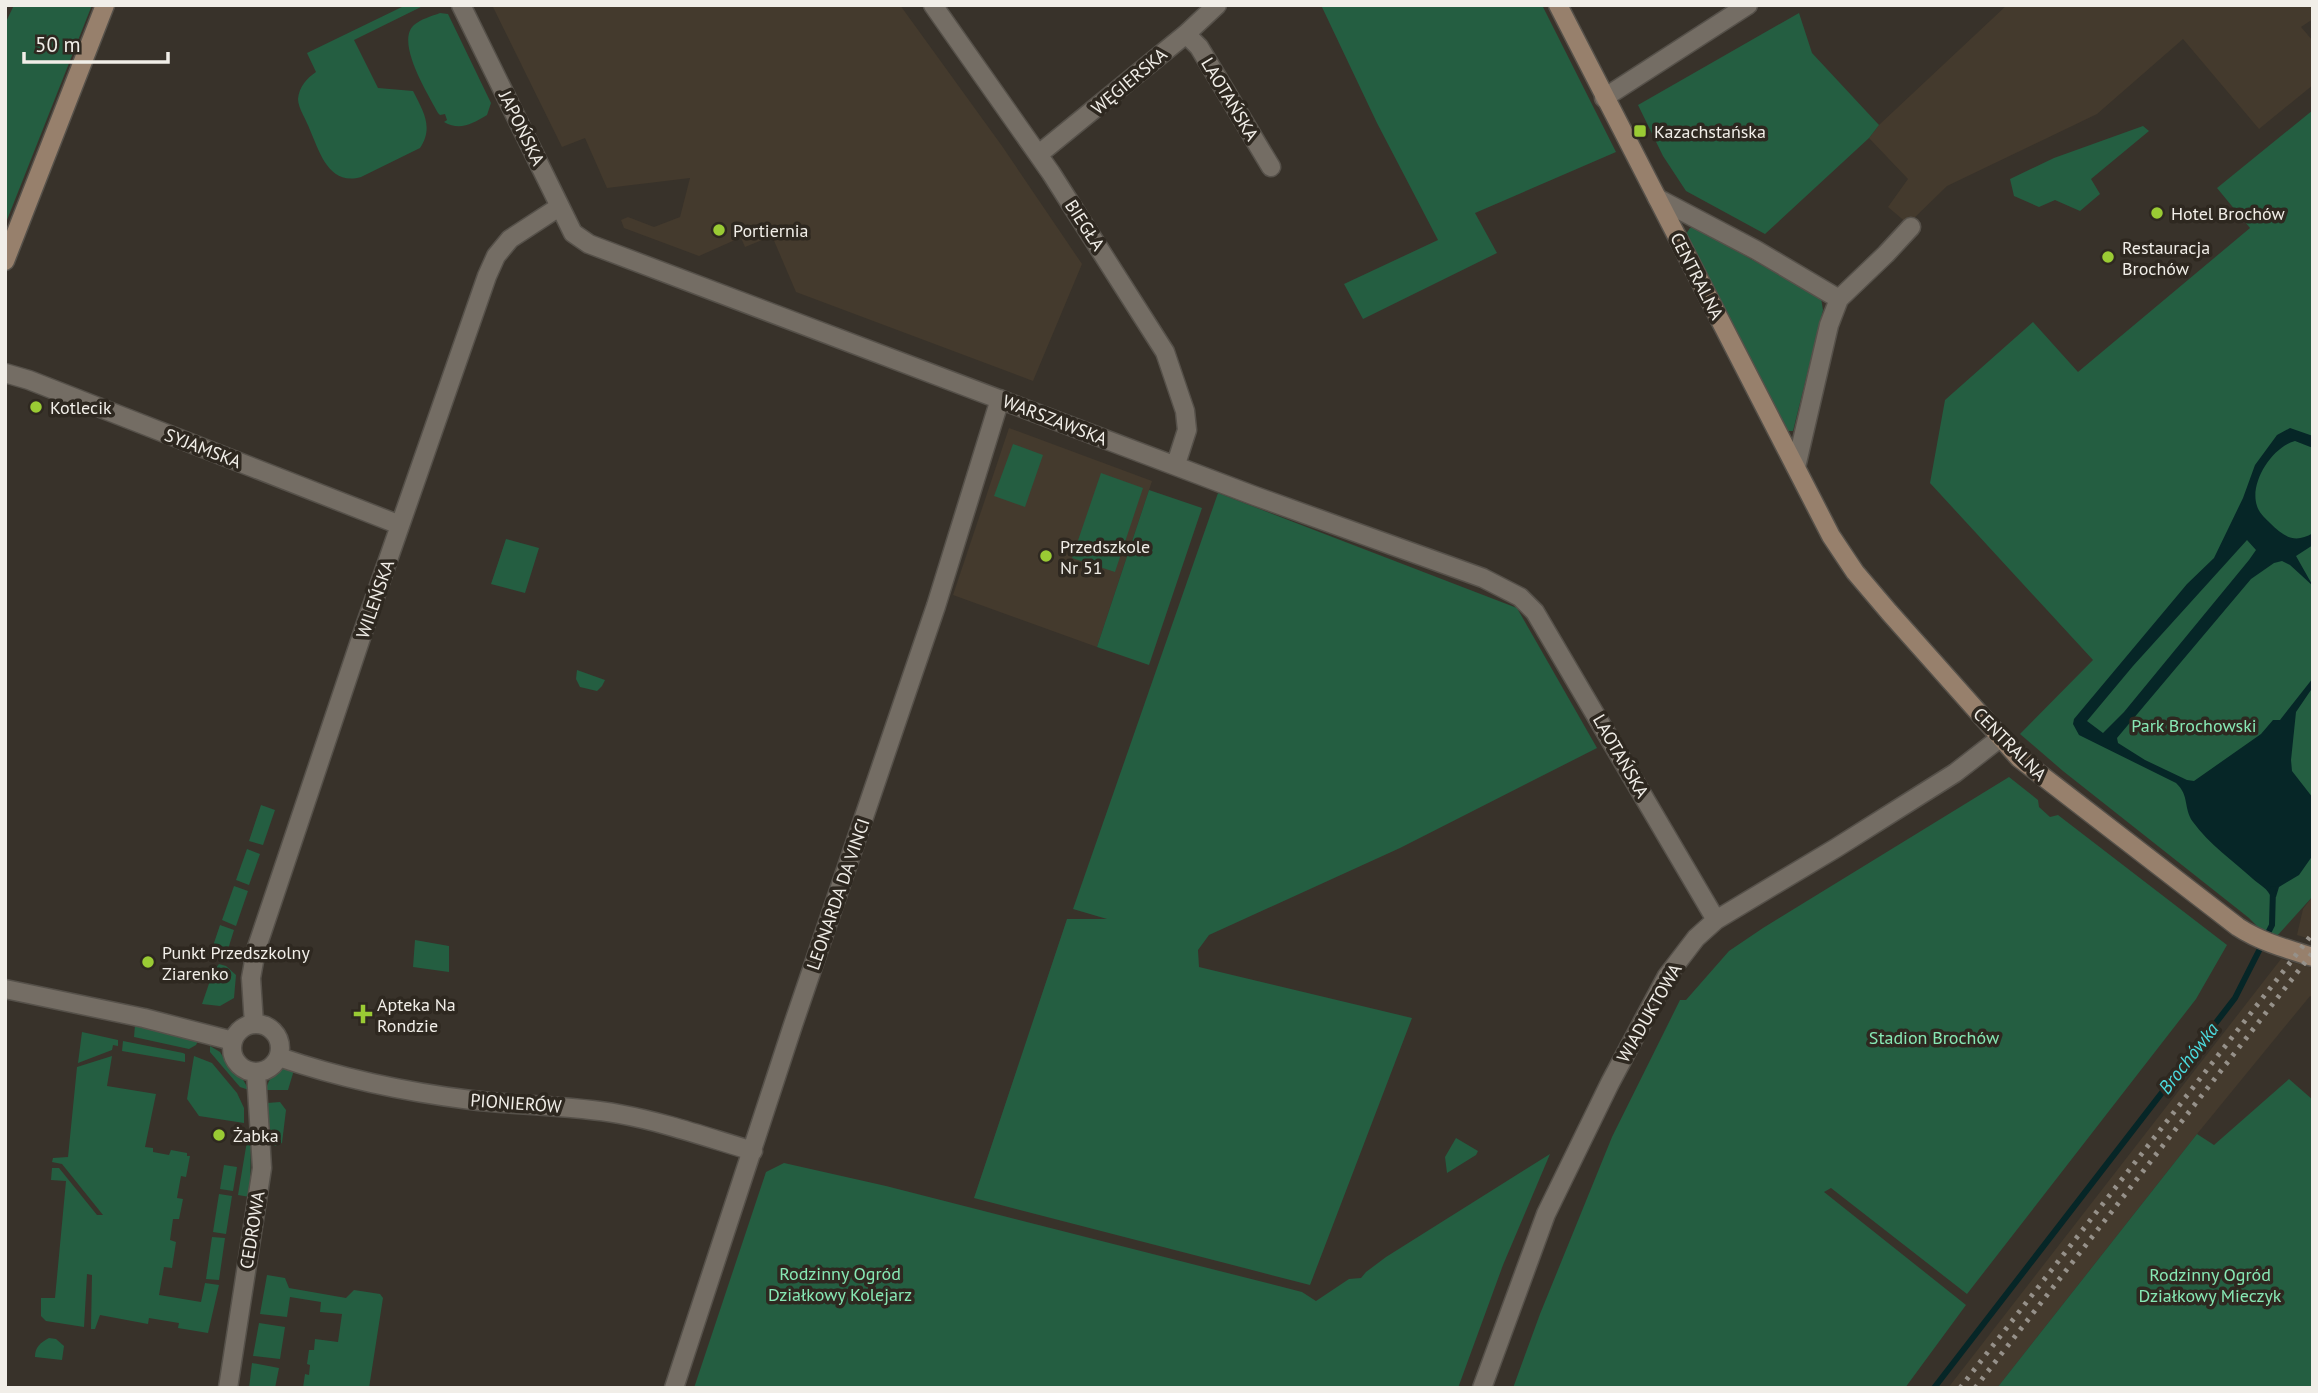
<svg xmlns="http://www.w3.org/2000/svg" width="2318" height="1393" viewBox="0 0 2318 1393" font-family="'PT Sans',sans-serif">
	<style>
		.built { fill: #443a2d }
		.green { fill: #245e41 }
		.water { fill: #062627; fill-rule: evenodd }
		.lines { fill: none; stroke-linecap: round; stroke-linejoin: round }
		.stream { stroke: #062627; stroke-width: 6 }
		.street-casing { stroke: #56514a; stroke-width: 21 }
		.secondary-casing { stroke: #56514a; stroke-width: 21 }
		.street { stroke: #746d64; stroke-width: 18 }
		.secondary { stroke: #97806c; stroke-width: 18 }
		.rail { stroke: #96918a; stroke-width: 5; stroke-dasharray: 3.5 7; stroke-linecap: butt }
		.poi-dot { fill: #9acb34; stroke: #2e2820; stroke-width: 2.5 }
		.labels { text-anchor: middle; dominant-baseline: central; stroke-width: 7; stroke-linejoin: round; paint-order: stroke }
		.street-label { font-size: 18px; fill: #f1eee8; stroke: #2e2820 }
		.poi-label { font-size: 18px; fill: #f1eee8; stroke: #2e2820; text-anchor: start }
		.park-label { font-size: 18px; fill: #87e8b4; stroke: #2e2820 }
		.water-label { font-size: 19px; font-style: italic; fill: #4bdade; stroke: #2e2820 }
	</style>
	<rect width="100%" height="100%" fill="#38322a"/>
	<path class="built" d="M 492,5 L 900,5 L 1002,146 L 1082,264 L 1033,381 L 796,292 L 772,236 L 745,247 L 739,233 L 733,235 L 735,240 L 699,256 L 624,228 L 621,220 L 628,217 L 654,227 L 680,217 L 690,178 L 607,188 L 585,138 L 562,147 Z
		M 2007,5 L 2313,5 L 2313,19 L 2301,27 L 2313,41 L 2313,85 L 2259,129 L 2183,39 L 2097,114 L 1947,186 L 1908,224 L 1888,207 L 1908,179 L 1869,138 L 1879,125 Z
		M 1009,428 L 1152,481 L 1097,647 L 953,595 Z
		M 2313,896 L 2313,940 L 2297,935 L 2303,909 Z
		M 2281,959 L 2313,968 L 2313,998 L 2310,996 L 2197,1134 L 1997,1388 L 1948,1388 Z"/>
	<path class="green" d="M 14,5 L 92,5 L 5,225 L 5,24 Z
		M 406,5 L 425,5 L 354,40 L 378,88 L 413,91 C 423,111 434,127 420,148 L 361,177 C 329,186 320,153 310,130 C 307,121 298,108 298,99 C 299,87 307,78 316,72 L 307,53 Z
		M 1321,5 L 1542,5 L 1616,152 L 1475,213 L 1497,253 L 1363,319 L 1344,284 L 1438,240 L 1377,123 Z
		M 440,13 L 448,14 L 491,103 L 487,115 C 472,124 460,131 444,122 L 447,120 L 445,114 L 440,115 L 438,113 C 428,94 395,42 414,25 C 421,19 432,16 440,13 Z
		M 1799,13 L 1812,53 L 1879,125 L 1869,138 L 1765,234 L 1686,191 L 1663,156 L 1638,105 Z
		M 2313,110 L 2313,896 L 2277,936 L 2262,931 L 2249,918 L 2063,771 L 2020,734 L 2093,660 L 1930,483 L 1945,400 L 2033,322 L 2078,372 L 2250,228 L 2217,188 Z
		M 2143,126 L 2149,131 L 2091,179 L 2100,194 L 2080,211 L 2055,200 L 2039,207 L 2014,196 L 2010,179 L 2054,158 Z
		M 1690,228 L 1695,228 L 1821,298 L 1823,310 L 1793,431 L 1788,431 L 1686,234 Z
		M 1013,444 L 1043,455 L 1025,507 L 994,496 Z
		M 1101,473 L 1143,488 L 1115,572 L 1072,558 Z
		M 1149,490 L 1202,508 L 1149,665 L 1097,647 Z
		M 1218,493 L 1517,608 L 1597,748 L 1400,848 L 1209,935 L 1198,950 L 1199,967 L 1412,1018 L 1310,1285 L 974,1198 L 1067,919 L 1107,919 L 1073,909 Z
		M 506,539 L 539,548 L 525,593 L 491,584 Z
		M 577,670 L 605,680 L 602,686 L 597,691 L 580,687 L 576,679 Z
		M 2009,777 L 2038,800 L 2039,807 L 2050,817 L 2058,815 L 2227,945 L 2196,999 L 1967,1294 L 1831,1188 L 1824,1192 L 1966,1305 L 1905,1388 L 1513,1388 L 1540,1314 L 1612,1137 L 1680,1000 L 1686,1000 L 1729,951 L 1763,928 Z
		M 261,805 L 275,810 L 263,845 L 249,841 Z
		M 247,849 L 260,854 L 249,885 L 236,880 Z
		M 234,886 L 248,891 L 236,926 L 222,920 Z
		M 220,925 L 234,930 L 225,959 L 210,955 Z
		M 415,940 L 449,946 L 449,972 L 413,967 Z
		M 219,964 L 226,966 L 236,975 L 234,998 L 220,1006 L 202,1004 L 213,972 Z
		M 135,1025 L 138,1025 L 198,1041 L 196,1045 L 189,1049 L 134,1037 Z
		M 82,1032 L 118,1040 L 118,1046 L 113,1045 L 112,1050 L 78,1063 Z
		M 123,1041 L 183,1053 L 185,1054 L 185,1062 L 122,1051 Z
		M 210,1046 L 220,1052 L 231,1070 L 242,1078 L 249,1090 L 240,1087 L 210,1052 Z
		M 112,1056 L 107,1086 L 156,1094 L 145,1147 L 153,1148 L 153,1152 L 169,1155 L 171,1150 L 187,1153 L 187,1156 L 190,1156 L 186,1177 L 181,1176 L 177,1198 L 183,1199 L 179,1219 L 173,1219 L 170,1240 L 176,1242 L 172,1268 L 164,1267 L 159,1295 L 201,1302 L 205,1283 L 219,1285 L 208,1333 L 178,1328 L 179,1323 L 149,1318 L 148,1324 L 100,1315 L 95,1329 L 91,1329 L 92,1275 L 87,1274 L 84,1327 L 46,1321 L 41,1316 L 41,1298 L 55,1298 L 66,1181 L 51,1180 L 52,1168 L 59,1168 L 97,1215 L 103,1215 L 62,1164 L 52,1162 L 53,1158 L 68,1157 L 77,1067 Z
		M 194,1056 L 212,1063 L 237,1093 L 244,1108 L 244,1123 L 199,1116 L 187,1099 Z
		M 288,1068 L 294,1070 L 288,1090 L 266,1090 C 268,1078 277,1069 288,1068 Z
		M 2289,1079 L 2313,1100 L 2313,1388 L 1997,1388 L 2197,1134 L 2214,1145 Z
		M 280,1102 L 286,1110 L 282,1143 L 275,1146 L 267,1137 L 267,1103 Z
		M 248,1135 L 251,1135 L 250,1197 L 238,1195 Z
		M 1456,1138 L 1478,1151 L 1476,1155 L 1447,1173 L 1445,1157 Z
		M 1550,1154 L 1503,1265 L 1458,1388 L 694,1388 L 766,1172 L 784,1163 L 886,1186 L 1302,1292 L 1316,1301 L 1349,1279 L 1361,1278 L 1366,1272 L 1386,1257 Z
		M 224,1165 L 237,1167 L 233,1191 L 220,1189 Z
		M 219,1194 L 232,1196 L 226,1234 L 213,1232 Z
		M 212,1237 L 225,1238 L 219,1280 L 206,1279 Z
		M 267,1275 L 285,1278 L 289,1288 L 346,1298 L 354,1290 L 380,1294 L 383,1298 L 369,1388 L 303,1388 L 305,1374 L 309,1375 L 310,1365 L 307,1364 L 309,1350 L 314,1350 L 315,1339 L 338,1342 L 342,1314 L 320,1312 L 321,1302 L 290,1297 L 287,1317 L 260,1314 Z
		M 259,1323 L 285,1327 L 280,1359 L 253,1356 Z
		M 49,1338 L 56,1339 L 64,1346 L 62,1360 L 35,1357 C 35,1347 40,1343 49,1338 Z
		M 252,1363 L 279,1368 L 275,1388 L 249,1388 Z"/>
	<path class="water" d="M 2290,428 L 2313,436 L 2313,448 L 2295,441 C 2272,447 2249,483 2257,506 C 2259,513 2266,519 2270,523 C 2284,537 2295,544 2313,533 L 2313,545 L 2296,556 L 2313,586 L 2290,565 L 2282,561 L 2274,563 L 2251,579 L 2117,738 L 2118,743 L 2145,760 L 2187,780 L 2194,781 L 2261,734 L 2273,720 L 2280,720 L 2313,678 L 2313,687 L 2296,712 L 2291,760 L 2292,771 L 2313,798 L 2313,855 L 2299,875 L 2279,887 L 2276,897 L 2271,897 C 2268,889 2260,885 2253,879 C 2233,861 2209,844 2193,822 C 2183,808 2190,796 2176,783 L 2079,735 L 2073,724 L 2074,719 L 2187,584 L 2214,558 L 2243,498 L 2255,465 L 2277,435 ZM 2247,540 L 2256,550 L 2249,560 L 2124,712 L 2103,733 L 2087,721 L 2133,666 Z"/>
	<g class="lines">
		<path class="stream" d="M 1934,1388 L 2235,998 L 2272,925 L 2273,889"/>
		<defs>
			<path id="street" d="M 461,5 L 573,233 L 589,244 L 1255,496 L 1483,578 L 1520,597 L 1535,612 L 1716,920
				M 933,5 L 1051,173 L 1165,352 L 1185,411 L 1187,430 L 1176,464
				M 1186,34 L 1199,47 L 1271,167
				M 1604,98 L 1748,5
				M 1039,154 L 1186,34 L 1217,5
				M 1657,198 L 1756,250 L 1839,299 L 1829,325 L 1796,467
				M 1839,299 L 1886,254 L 1911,227
				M 5,373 L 29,380 L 400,525
				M 5,989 L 144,1018 L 233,1041
				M232 1048a24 24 0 1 1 48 0a24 24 0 1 1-48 0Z
				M 254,1024 L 251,978 L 256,950 L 366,623 L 487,276 L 496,256 L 510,239 L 559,207
				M 279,1057 C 340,1078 406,1092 471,1100 C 520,1106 570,1105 619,1114 C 664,1122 709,1138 753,1151
				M 228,1388 L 262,1168 L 256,1072
				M 674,1388 L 793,1025 L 936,606 L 1000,399
				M 1482,1388 L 1546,1214 L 1610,1083 L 1667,976 L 1696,938 L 1716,920 L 1836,848 L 1955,773 L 2000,738"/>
			<path id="secondary" d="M 1558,5 L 1831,536 L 1855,572 L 1889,612 L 2019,758 L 2238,927 C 2261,942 2287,949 2313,957
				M 5,261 L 105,5"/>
		</defs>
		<use href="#street" class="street-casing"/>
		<use href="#secondary" class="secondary-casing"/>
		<use href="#street" class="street"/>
		<use href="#secondary" class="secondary"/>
		<path class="rail" d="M 1960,1388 L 2313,933
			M 1975,1388 L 2313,952"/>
	</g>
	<g class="poi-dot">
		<rect x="1633" y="124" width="14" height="14" rx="3.5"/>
		<circle cx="2157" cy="213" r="7"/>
		<circle cx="719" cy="230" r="7"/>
		<circle cx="2108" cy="257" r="7"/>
		<circle cx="36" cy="407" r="7"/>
		<circle cx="1046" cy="556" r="7"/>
		<circle cx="148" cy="962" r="7"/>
		<path d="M359.5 1003.5h7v7h7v7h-7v7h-7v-7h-7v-7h7z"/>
		<circle cx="219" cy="1135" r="7"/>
	</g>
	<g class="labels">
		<g class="street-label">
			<text transform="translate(1129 81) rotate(-40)">WĘGIERSKA</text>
			<text transform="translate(1230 99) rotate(59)">LAOTAŃSKA</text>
			<text transform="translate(522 128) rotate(64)">JAPOŃSKA</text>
			<text transform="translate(1085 225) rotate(57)">BIEGŁA</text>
			<text transform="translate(1697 276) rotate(63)">CENTRALNA</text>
			<text transform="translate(1055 420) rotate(21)">WARSZAWSKA</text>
			<text transform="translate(203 448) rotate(21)">SYJAMSKA</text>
			<text transform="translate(375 599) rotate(-71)">WILEŃSKA</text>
			<text transform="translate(2010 744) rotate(45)">CENTRALNA</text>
			<text transform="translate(1621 756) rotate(60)">LAOTAŃSKA</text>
			<text transform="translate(838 894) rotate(-71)">LEONARDA DA VINCI</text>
			<text transform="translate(1649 1013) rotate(-60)">WIADUKTOWA</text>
			<text transform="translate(516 1103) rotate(4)">PIONIERÓW</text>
			<text transform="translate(252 1230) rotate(-81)">CEDROWA</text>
		</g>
		<g class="poi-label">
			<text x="1654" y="131">Kazachstańska</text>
			<text x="2171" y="213">Hotel Brochów</text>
			<text x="733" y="230">Portiernia</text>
			<text x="2122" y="247">Restauracja<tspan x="2122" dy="21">Brochów</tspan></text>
			<text x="50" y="407">Kotlecik</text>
			<text x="1060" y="546">Przedszkole<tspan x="1060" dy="21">Nr 51</tspan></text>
			<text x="162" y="952">Punkt Przedszkolny<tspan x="162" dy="21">Ziarenko</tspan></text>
			<text x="377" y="1004">Apteka Na<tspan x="377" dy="21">Rondzie</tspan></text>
			<text x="233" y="1135">Żabka</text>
		</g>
		<g class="park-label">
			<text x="2194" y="725">Park Brochowski</text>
			<text x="1934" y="1037">Stadion Brochów</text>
			<text x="840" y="1273">Rodzinny Ogród<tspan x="840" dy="21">Działkowy Kolejarz</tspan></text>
			<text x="2210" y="1274">Rodzinny Ogród<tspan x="2210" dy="21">Działkowy Mieczyk</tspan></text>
		</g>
		<g class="water-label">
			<text transform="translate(2188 1058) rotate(-52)">Brochówka</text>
		</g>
	</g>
	<rect width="2318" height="1393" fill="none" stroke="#f1eee8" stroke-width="14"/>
	<path d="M24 52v10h144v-10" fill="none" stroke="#f1eee8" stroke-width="3.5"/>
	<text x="35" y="52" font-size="21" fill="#f1eee8" stroke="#2e2820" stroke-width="5" paint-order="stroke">50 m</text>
</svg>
